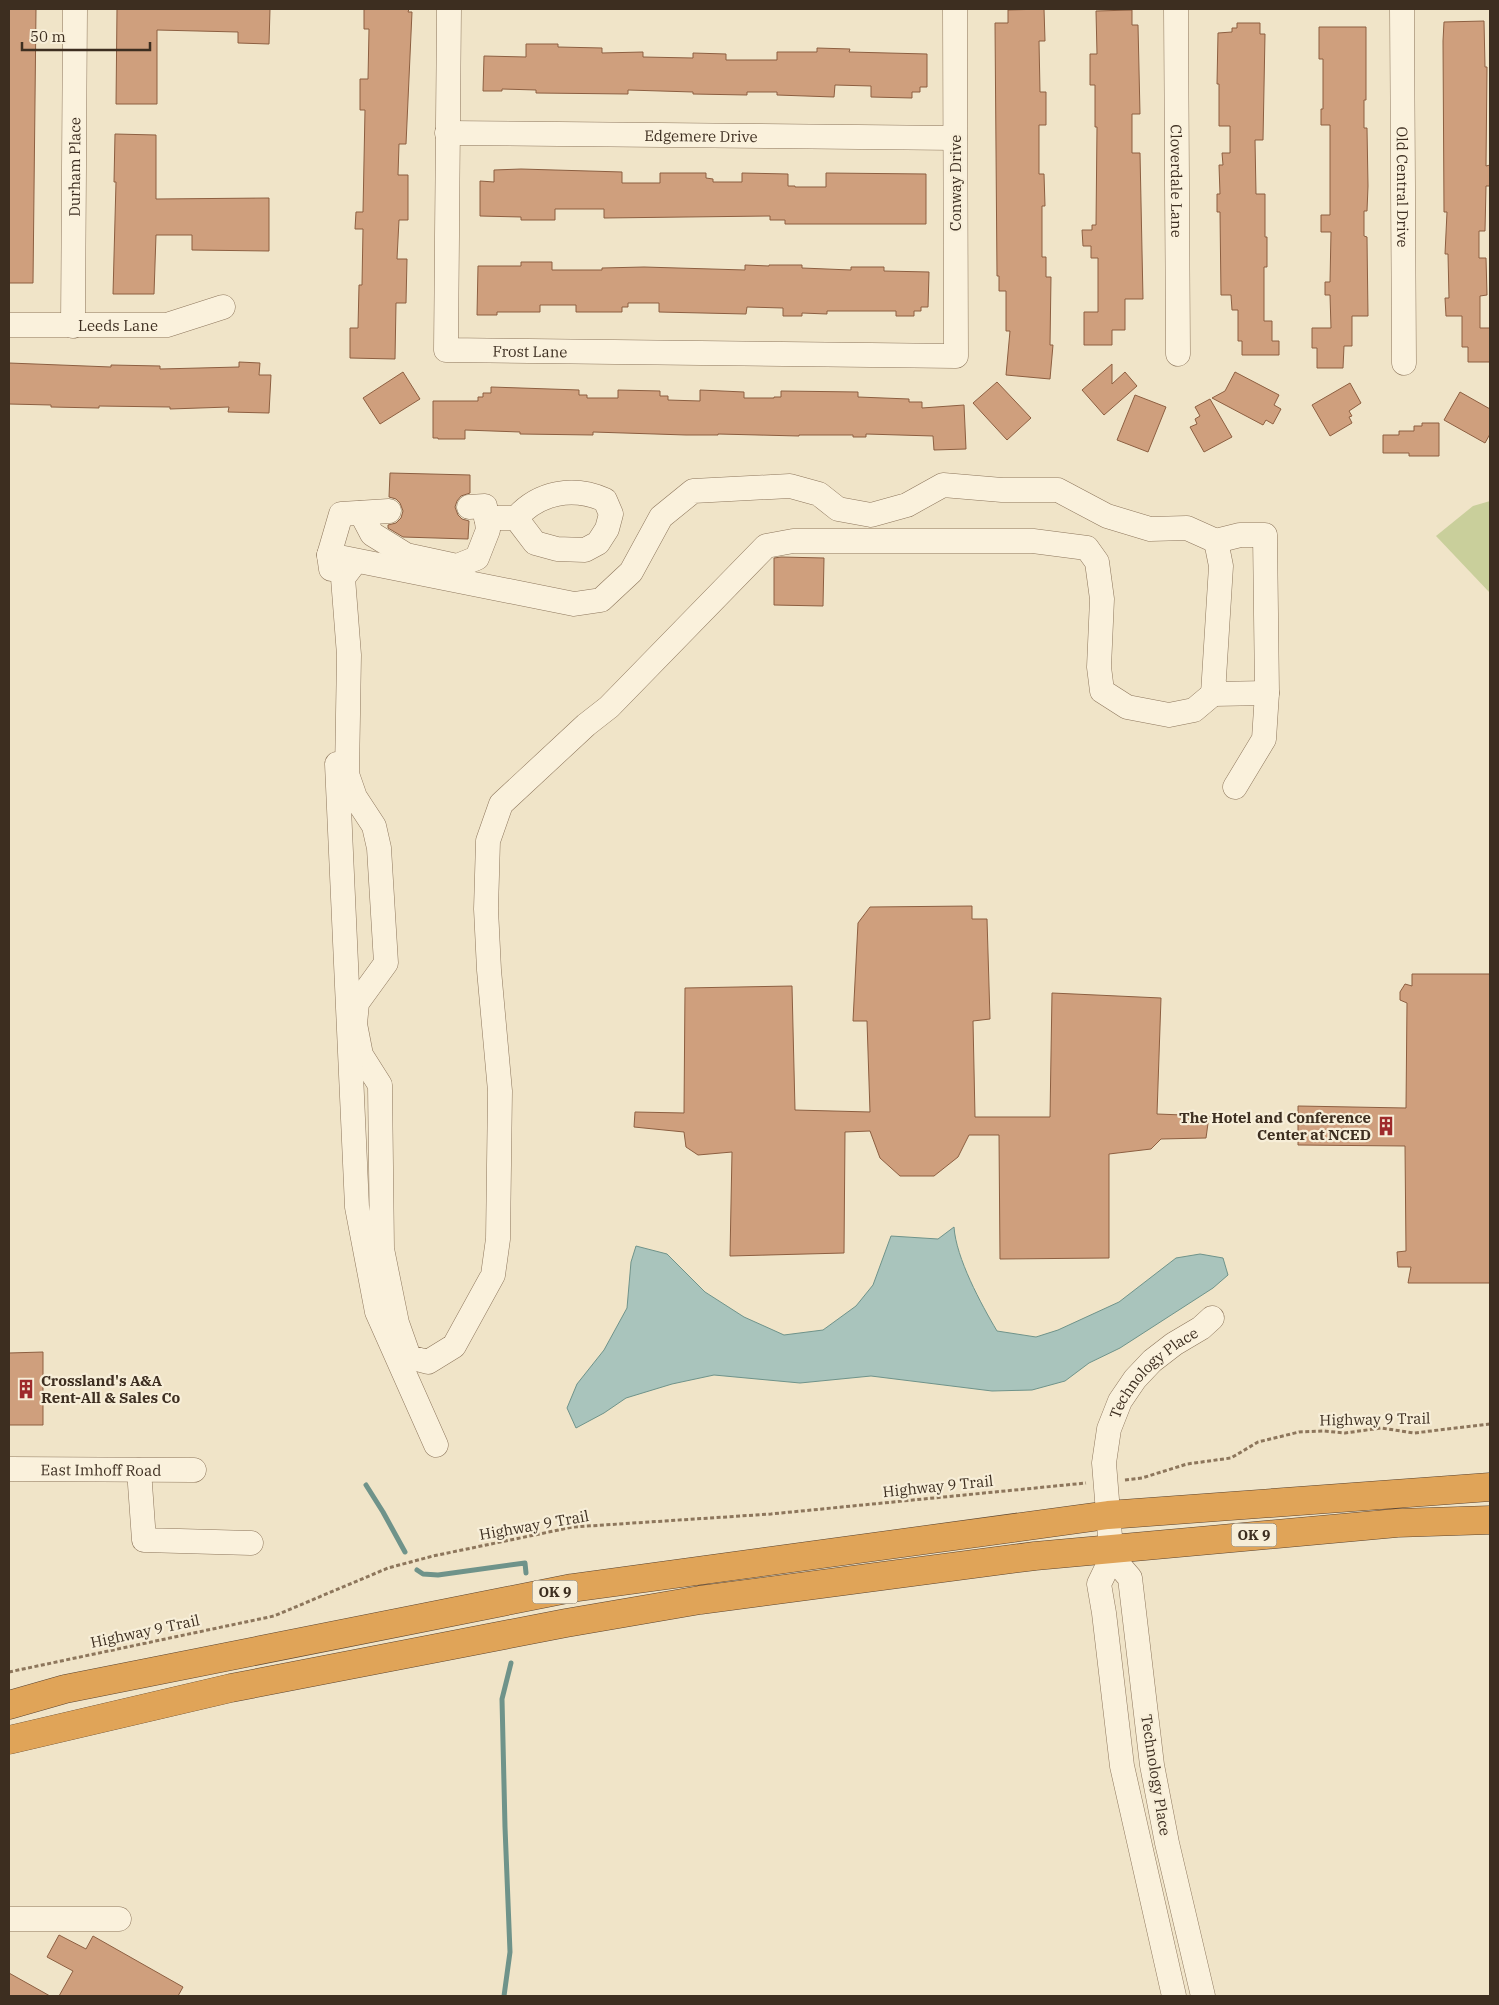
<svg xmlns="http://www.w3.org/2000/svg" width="1499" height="2005" viewBox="0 0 1499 2005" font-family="'IBM Plex Serif',serif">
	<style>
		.green { fill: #c9cf9b }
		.water { fill: #a9c4bc; stroke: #6f938a }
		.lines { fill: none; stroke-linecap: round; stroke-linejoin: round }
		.stream { stroke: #6f938a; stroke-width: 5 }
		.building { fill: #cf9f7d; stroke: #8d5f41 }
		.minor-casing { stroke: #8d765c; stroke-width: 25 }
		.highway-casing { stroke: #5b4430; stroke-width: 29 }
		.path { stroke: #8d765c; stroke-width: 3; stroke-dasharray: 4 2.5; stroke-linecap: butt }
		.minor { stroke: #faf1dc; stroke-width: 24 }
		.highway { stroke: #e0a458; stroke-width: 28 }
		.labels { text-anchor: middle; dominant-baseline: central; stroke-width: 4.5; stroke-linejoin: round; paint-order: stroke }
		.shield { fill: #f7eed8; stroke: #756857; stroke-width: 1 }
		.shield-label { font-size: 14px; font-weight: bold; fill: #3d2e20 }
		.street-label { font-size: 15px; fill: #3d2e20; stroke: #f7eed8 }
		.poi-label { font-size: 15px; font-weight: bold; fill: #3d2e20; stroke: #f7eed8; text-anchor: end }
	</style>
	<rect width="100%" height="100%" fill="#f0e4c8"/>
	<path class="green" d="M 1490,501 L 1490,593 L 1436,536 L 1473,506 Z"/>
	<path class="water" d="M 954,1227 C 956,1258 981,1304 997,1331 L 1036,1337 L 1058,1330 L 1119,1302 L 1176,1258 L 1200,1254 L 1223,1258 L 1228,1275 L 1213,1288 L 1120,1348 L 1089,1363 L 1065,1381 L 1032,1390 L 992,1391 L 871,1376 L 800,1383 L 714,1375 L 672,1384 L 626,1398 L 604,1413 L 576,1428 L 567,1408 L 577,1384 L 604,1350 L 627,1308 L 631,1262 L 636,1246 L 667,1254 L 705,1292 L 744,1317 L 784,1335 L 823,1330 L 856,1306 L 873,1285 L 891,1236 L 938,1239 Z"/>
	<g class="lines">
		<path class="stream" d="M 366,1485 L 383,1512 L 405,1552
			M 417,1570 L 423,1574 L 438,1575 L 525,1563 L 526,1573
			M 504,1996 L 510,1952 L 505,1827 L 502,1699 L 511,1663"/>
	</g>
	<path class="building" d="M 9,9 L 36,9 L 33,283 L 9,283 Z
		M 117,9 L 270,9 L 269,44 L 238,43 L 238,32 L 157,30 L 157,104 L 116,104 Z
		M 364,9 L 409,9 L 408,12 L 412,12 L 406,144 L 399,144 L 398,175 L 408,175 L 408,220 L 399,220 L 397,259 L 407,259 L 406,303 L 396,303 L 395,359 L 350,358 L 350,328 L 358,328 L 359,285 L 362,285 L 363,229 L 355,229 L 356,212 L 363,212 L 365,110 L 360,110 L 360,79 L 368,79 L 369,29 L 364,29 Z
		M 1044,9 L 1045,41 L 1039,41 L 1040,92 L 1046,92 L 1046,125 L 1039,125 L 1039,174 L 1044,174 L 1045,206 L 1042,206 L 1042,257 L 1046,257 L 1046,277 L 1051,277 L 1050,345 L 1053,345 L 1050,379 L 1006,375 L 1010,331 L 1006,331 L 1006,291 L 999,291 L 999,276 L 997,276 L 995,23 L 1008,23 L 1008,10 Z
		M 1132,10 L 1132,25 L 1138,25 L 1140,114 L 1132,114 L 1132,153 L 1140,153 L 1143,299 L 1125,299 L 1125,330 L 1112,330 L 1112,345 L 1084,345 L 1084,312 L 1098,312 L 1098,258 L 1091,258 L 1091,246 L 1083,246 L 1082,230 L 1092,230 L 1092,225 L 1096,225 L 1097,127 L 1095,127 L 1095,85 L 1090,85 L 1090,54 L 1097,54 L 1096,11 Z
		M 1484,21 L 1485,67 L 1487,67 L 1486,166 L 1490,165 L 1490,186 L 1486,186 L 1485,231 L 1479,231 L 1479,258 L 1486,258 L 1487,295 L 1480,296 L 1480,328 L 1490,328 L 1490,362 L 1468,362 L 1468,347 L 1462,347 L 1462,316 L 1446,316 L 1445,298 L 1449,298 L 1448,254 L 1445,254 L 1447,212 L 1444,212 L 1443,41 L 1444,22 Z
		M 1237,23 L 1260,23 L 1260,34 L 1265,34 L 1263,140 L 1255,140 L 1256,194 L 1265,194 L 1265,237 L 1267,237 L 1267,267 L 1264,267 L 1264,321 L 1272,321 L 1272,341 L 1279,341 L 1279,355 L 1242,355 L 1242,341 L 1238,341 L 1238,310 L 1232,310 L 1231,295 L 1221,295 L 1220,212 L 1217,212 L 1217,194 L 1220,194 L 1219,165 L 1223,165 L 1222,153 L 1230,153 L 1230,126 L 1219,126 L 1219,84 L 1217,84 L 1218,33 L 1232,32 L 1232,28 L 1237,28 Z
		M 1319,27 L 1366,27 L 1366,100 L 1364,100 L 1364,128 L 1367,128 L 1368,186 L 1367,211 L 1364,211 L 1364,236 L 1367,237 L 1368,316 L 1352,316 L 1352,346 L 1344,346 L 1343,368 L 1317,368 L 1317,348 L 1312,348 L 1312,328 L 1331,328 L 1330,295 L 1325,295 L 1325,282 L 1330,282 L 1331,232 L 1321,232 L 1321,215 L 1330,215 L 1330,125 L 1321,125 L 1321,109 L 1323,109 L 1323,59 L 1319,59 Z
		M 526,44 L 558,44 L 558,47 L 602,48 L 602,53 L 643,52 L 643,57 L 693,58 L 693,53 L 726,54 L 726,60 L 777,60 L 777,52 L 817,52 L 817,48 L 850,49 L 849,52 L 927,54 L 927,87 L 920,87 L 920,92 L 912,92 L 912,98 L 871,97 L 871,86 L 835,85 L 834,97 L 777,95 L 777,92 L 747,92 L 747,95 L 693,94 L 693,92 L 628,90 L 628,94 L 536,93 L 536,90 L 502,89 L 502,91 L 483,91 L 484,56 L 526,57 Z
		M 115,134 L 156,135 L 156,199 L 269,198 L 269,251 L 192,250 L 192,235 L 156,235 L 154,294 L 113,294 L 116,182 L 114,182 Z
		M 521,169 L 622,172 L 622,183 L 660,183 L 660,173 L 706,173 L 706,178 L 713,179 L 713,182 L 742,182 L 742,173 L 788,174 L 788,186 L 795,186 L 795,187 L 826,187 L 826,173 L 926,174 L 926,224 L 785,224 L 785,220 L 770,220 L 770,216 L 604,218 L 604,209 L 555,209 L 555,220 L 521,220 L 521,217 L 480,216 L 480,181 L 494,182 L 494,170 Z
		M 521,262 L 552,262 L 552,270 L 602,270 L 602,268 L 644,267 L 745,270 L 745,265 L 769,266 L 769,265 L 802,265 L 802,268 L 851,270 L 851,267 L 884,267 L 884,271 L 929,272 L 928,307 L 921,307 L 921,311 L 914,311 L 914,316 L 896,316 L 896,311 L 827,311 L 827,314 L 802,313 L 802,316 L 783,316 L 783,308 L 747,307 L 746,314 L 659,312 L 659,303 L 628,303 L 628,307 L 622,307 L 622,312 L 576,312 L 576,305 L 540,305 L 540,312 L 497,312 L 497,315 L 477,315 L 478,266 L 521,266 Z
		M 239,362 L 260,363 L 259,375 L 271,375 L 269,413 L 228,412 L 229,407 L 170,409 L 170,407 L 99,406 L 99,408 L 51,407 L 51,405 L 9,404 L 9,363 L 111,367 L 111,365 L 160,366 L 160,369 L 239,367 Z
		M 1112,364 L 1112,384 L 1125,372 L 1137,386 L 1104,415 L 1082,390 Z
		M 403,372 L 420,399 L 380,424 L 363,398 Z
		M 1235,372 L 1279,395 L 1274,405 L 1281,409 L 1273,424 L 1266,420 L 1263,425 L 1212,398 L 1225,391 Z
		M 997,382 L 1031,418 L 1007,440 L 973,403 Z
		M 1350,383 L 1361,403 L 1349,411 L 1352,416 L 1349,417 L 1352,423 L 1330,436 L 1312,405 Z
		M 491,387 L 579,390 L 579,395 L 587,395 L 587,398 L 618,398 L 618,390 L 660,391 L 660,396 L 668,396 L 668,400 L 700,401 L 700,390 L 744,392 L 744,398 L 774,398 L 774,397 L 781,397 L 781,391 L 858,392 L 858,397 L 909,399 L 909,402 L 922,402 L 922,408 L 964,405 L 966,449 L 934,450 L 933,436 L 866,434 L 866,437 L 853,437 L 853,435 L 799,435 L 799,436 L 718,434 L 718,435 L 686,435 L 593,432 L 593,435 L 520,434 L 520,432 L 465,430 L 465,439 L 438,439 L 438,438 L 433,438 L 433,401 L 478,401 L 478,397 L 483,397 L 483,393 L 491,393 Z
		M 1460,392 L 1490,409 L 1490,434 L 1485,443 L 1444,420 Z
		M 1135,395 L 1166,407 L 1148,452 L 1117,440 Z
		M 1210,399 L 1232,437 L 1204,452 L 1190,427 L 1197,424 L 1195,419 L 1200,416 L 1195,407 Z
		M 1422,423 L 1439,423 L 1439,456 L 1409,456 L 1409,453 L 1383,453 L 1383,435 L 1399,435 L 1399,431 L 1414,431 L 1414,426 L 1422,426 Z
		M 390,473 L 470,475 L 470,493 L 461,496 L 457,501 L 455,507 L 458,515 L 462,519 L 469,521 L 468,539 L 403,537 L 388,528 L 388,525 L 396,523 L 401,518 L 403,511 L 400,503 L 396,499 L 389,497 Z
		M 781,557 L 824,558 L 823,606 L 774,605 L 774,558 Z
		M 972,906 L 972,919 L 987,919 L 990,1019 L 973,1021 L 975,1117 L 1050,1117 L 1052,993 L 1161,998 L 1157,1114 L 1209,1116 L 1206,1138 L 1161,1139 L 1151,1149 L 1109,1154 L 1109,1258 L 1000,1259 L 999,1135 L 969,1135 L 958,1157 L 934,1176 L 900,1176 L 880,1158 L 870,1131 L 845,1132 L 844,1253 L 730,1256 L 732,1152 L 698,1155 L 686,1147 L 684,1132 L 634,1127 L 635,1112 L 684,1113 L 685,988 L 792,986 L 795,1110 L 870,1112 L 867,1021 L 853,1021 L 858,923 L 870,907 Z
		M 1412,974 L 1490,974 L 1490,1283 L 1408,1283 L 1411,1267 L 1398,1267 L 1397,1252 L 1406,1251 L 1405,1146 L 1298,1145 L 1298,1106 L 1406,1108 L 1407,1003 L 1400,1000 L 1400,992 L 1405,984 L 1412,986 Z
		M 43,1352 L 43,1425 L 9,1425 L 9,1353 Z
		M 59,1935 L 86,1949 L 93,1936 L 183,1987 L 178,1996 L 59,1996 L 73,1971 L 47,1957 Z
		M 9,1973 L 50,1996 L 9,1996 Z"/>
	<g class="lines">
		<defs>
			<g id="minor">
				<path id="s1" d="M 449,9 L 446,350 L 956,356 L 955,9"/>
				<path id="s2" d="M 1176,9 L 1178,354"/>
				<path id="s3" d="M 1402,9 L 1404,363"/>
				<path id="s4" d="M 447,133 L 955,138"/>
				<path id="s5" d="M 9,325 L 167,325 L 223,307"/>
				<path id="s6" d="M 73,326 L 75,9"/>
				<path d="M 361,513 L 372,534 L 406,555 L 457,566 L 477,558 L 488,530 L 485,506 L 469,507"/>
				<path d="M 486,518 L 516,518 L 535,543 L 557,549 L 585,550 L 598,543 L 607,529 L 611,514 L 605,500 C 573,486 539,492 516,518"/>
				<path d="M 1216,541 L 1221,566 L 1213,694 L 1267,693"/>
				<path d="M 329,555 L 574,604 L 601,600 L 631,572 L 661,517 L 693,491 L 790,486 L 819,494 L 838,509 L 871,515 L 907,505 L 943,485 L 1002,490 L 1058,490 L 1107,516 L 1150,529 L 1187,528 L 1216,541 L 1240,535 L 1265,535 L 1267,693 L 1264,739 L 1235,787"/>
				<path d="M 356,561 L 343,578 L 349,655 L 347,774 L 355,797 L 374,826 L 379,848 L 386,963 L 357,1003 L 355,1024 L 361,1055 L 380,1085 L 382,1249 L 397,1323 L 409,1357 L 428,1362 L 454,1346 L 493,1275 L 498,1239 L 500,1091 L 489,970 L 486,909 L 488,841 L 501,804 L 586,725 L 609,707 L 766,546 L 793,541 L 1033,541 L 1087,548 L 1097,562 L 1102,599 L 1099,667 L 1102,691 L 1127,707 L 1169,715 L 1194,710 L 1213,694"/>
				<path d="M 331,569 L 329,555 L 341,514 L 389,511"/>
				<path d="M 337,764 L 357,1207 L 377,1312 L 436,1445"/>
				<path id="s7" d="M 9,1469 L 194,1470"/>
				<path d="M 139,1470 L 144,1540 L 251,1543"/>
				<path d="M 1112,1557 L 1099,1584 L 1104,1613 L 1122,1766 L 1174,1996"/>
				<path d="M 9,1919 L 119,1919"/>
				<path id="s8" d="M 1203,1996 L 1167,1843 L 1152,1765 L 1130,1578 L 1112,1557 L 1111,1549 L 1104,1463 L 1109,1429 L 1120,1401 L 1135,1379 L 1152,1361 L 1174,1344 L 1201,1328 L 1212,1318"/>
			</g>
			<path id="highway" d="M 9,1705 L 65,1689 L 572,1588 L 1108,1515 L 1490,1487
				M 9,1740 L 231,1688 L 566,1623 L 700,1600 L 1035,1556 L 1397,1523 L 1490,1520"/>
		</defs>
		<use href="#minor" class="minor-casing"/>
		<use href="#highway" class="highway-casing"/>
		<path class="path" d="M 1125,1480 L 1142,1478 L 1187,1464 L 1231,1458 L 1258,1442 L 1299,1432 L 1324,1431 L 1345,1433 L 1381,1428 L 1414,1433 L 1490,1424
			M 9,1672 L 274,1616 L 388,1568 L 433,1556 L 573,1527 L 771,1514 L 1086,1483"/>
		<use href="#minor" class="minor"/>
		<use href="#highway" class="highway"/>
	</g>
	<defs>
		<symbol id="building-bare" viewBox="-9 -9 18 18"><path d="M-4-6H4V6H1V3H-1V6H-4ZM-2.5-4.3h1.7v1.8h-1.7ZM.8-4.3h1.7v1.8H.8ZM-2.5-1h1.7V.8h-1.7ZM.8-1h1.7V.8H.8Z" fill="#9e2a2b" stroke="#f7eed8" stroke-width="2.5" paint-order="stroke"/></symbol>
	</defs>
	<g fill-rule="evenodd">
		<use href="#building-bare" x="1372" y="1112" width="28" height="28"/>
		<use href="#building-bare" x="12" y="1375" width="28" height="28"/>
	</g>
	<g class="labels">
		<g class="shield">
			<rect x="1231.5" y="1523.5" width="45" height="23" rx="4"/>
			<rect x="532.5" y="1580.5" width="45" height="23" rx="4"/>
		</g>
		<g class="shield-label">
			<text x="1254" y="1535">OK 9</text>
			<text x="555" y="1592">OK 9</text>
		</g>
		<g class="street-label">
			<text stroke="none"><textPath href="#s4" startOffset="254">Edgemere Drive</textPath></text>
			<text stroke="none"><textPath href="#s6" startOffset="159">Durham Place</textPath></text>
			<text stroke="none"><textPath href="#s2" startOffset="172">Cloverdale Lane</textPath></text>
			<text transform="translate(955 183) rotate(-90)">Conway Drive</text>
			<text stroke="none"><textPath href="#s3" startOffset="178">Old Central Drive</textPath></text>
			<text stroke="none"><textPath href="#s5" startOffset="109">Leeds Lane</textPath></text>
			<text stroke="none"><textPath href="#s1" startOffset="425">Frost Lane</textPath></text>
			<text stroke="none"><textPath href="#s8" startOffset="655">Technology Place</textPath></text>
			<text transform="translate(1375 1419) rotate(-1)">Highway 9 Trail</text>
			<text stroke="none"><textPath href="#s7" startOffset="92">East Imhoff Road</textPath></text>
			<text transform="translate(938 1486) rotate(-6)">Highway 9 Trail</text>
			<text transform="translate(534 1525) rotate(-10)">Highway 9 Trail</text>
			<text transform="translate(145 1631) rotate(-12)">Highway 9 Trail</text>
			<text transform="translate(1156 1775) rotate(81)">Technology Place</text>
		</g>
		<g class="poi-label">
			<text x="1371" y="1117">The Hotel and Conference<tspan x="1371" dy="17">Center at NCED</tspan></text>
			<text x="41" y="1380" text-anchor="start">Crossland's A&amp;A<tspan x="41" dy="17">Rent-All &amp; Sales Co</tspan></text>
		</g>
	</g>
	<rect width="1499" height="2005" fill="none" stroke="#3d2e20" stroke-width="20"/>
	<path d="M22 42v8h128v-8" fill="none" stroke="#3d2e20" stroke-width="2.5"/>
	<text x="30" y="42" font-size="15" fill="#3d2e20" stroke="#f7eed8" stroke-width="4" paint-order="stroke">50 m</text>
</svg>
